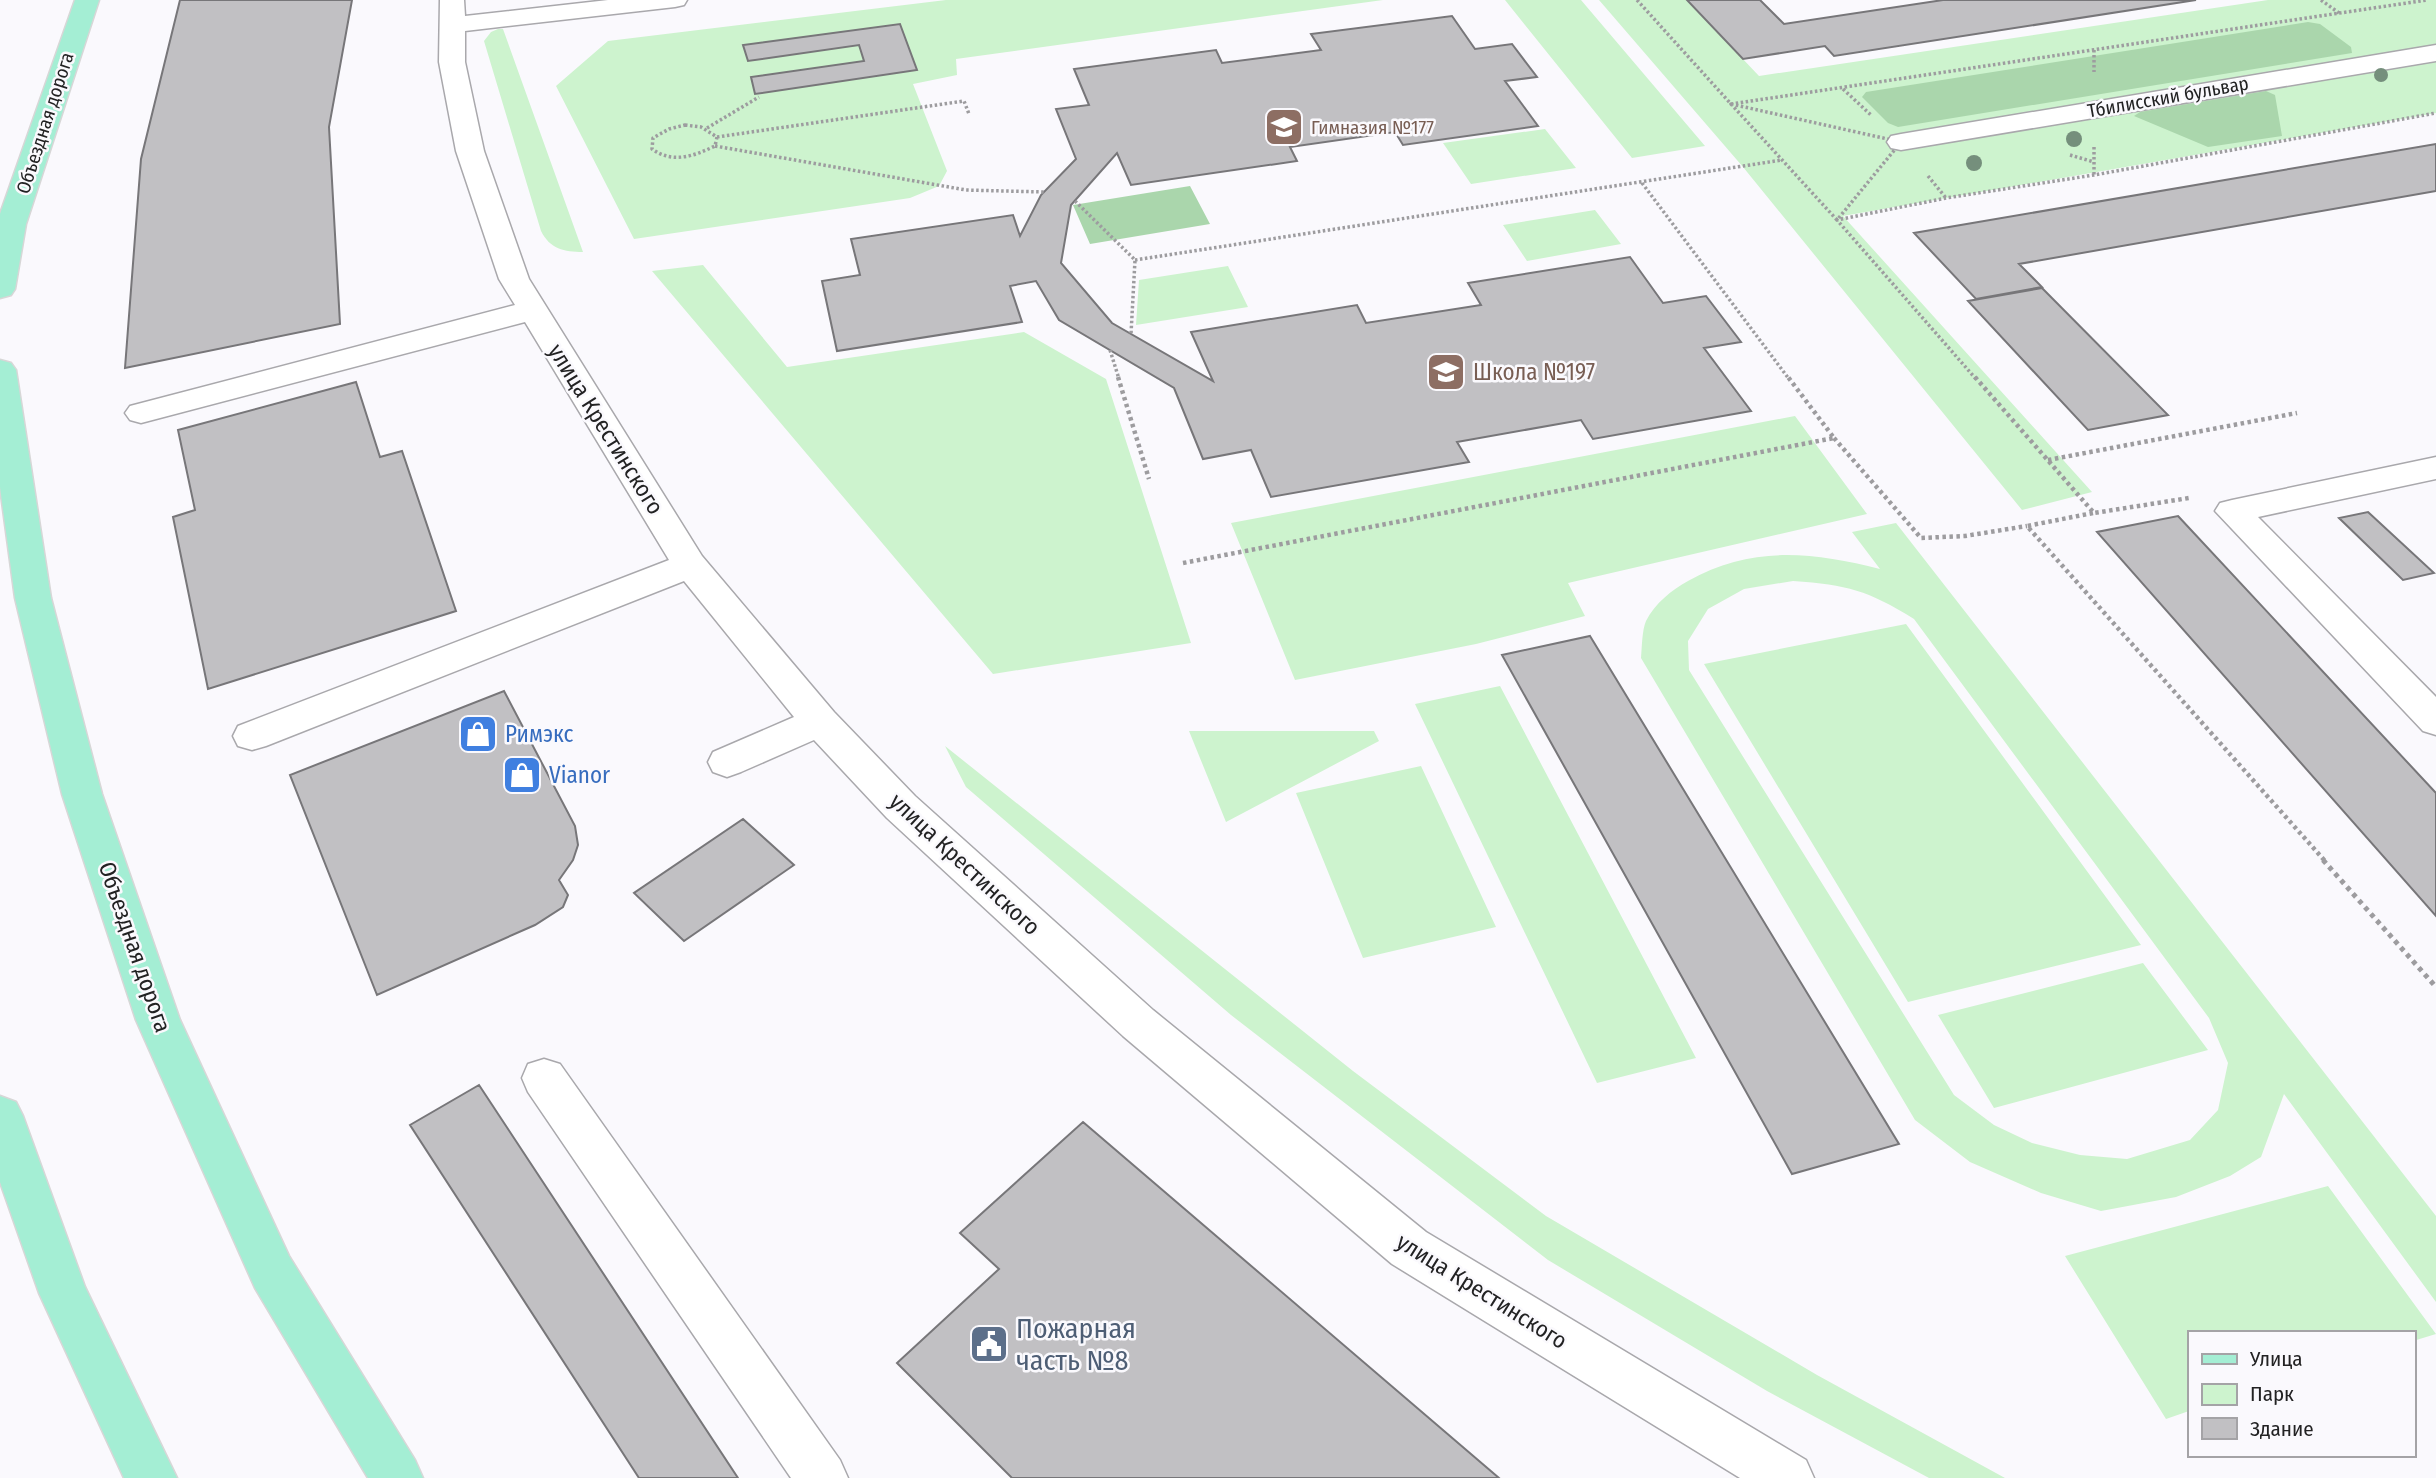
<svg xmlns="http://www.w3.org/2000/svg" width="2436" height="1478" viewBox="0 0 2436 1478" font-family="'Fira Sans Condensed',sans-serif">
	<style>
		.green { fill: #cdf3ce; fill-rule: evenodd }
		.forest { fill: #aad6ac }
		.building { fill: #c1c0c3; stroke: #777679; stroke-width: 2 }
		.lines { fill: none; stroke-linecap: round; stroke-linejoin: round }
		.minor-casing { stroke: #a9a8ac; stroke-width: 3 }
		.major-casing { stroke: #d7d7d7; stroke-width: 3 }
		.path-far2 { stroke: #9d9c9f; stroke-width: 3.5; stroke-dasharray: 2.5 2.5; stroke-linecap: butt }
		.path-far1 { stroke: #9d9c9f; stroke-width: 4.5; stroke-dasharray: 3.5 3.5; stroke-linecap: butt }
		.path { stroke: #9d9c9f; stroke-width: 5; stroke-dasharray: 4.5 4.5; stroke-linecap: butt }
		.minor { fill: #fff; fill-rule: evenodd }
		.major { fill: #a4eed4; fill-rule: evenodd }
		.tree { fill: #758f7c }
		.labels { text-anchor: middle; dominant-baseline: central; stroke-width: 5; stroke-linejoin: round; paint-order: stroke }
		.far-street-label { font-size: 19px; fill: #222223; stroke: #faf9fd }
		.far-education-label { font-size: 19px; fill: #785e54; stroke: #faf9fd; text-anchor: start }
		.education-label { font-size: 23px; fill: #785e54; stroke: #faf9fd; text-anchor: start }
		.street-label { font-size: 23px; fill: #222223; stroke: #faf9fd }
		.shop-label { font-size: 23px; fill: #366cbe; stroke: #faf9fd; text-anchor: start }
		.near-service-label { font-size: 28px; fill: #4e5e75; stroke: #faf9fd; text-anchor: start }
	</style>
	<rect width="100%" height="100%" fill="#faf9fd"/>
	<path class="green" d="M 946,0 L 1383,0 L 956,59 L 957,75 L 913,84 L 947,171 L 939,186 L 910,198 L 634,239 L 556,86 L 608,41 Z
		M 1505,0 L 1581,0 L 1705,146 L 1632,158 Z
		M 1599,0 L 1687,0 L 1759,76 L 2268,0 L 2436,0 L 2436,113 L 1843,216 L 2092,492 L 2022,510 L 1743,167 Z
		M 498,29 L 503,29 L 583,252 C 564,252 550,249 541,231 L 484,41 L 491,32 Z
		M 1545,129 L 1576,168 L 1471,184 L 1443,143 Z
		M 1595,210 L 1621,244 L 1527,261 L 1503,225 Z
		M 703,265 L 787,367 L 1024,332 L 1106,379 L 1191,643 L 993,674 L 652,271 Z
		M 1228,266 L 1248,307 L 1136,325 L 1139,280 Z
		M 1795,416 L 1867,514 L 1568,583 L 1585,616 L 1476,644 L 1295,680 L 1231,523 Z
		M 1896,523 L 2436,1216 L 2436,1302 L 2284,1094 L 2261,1157 L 2230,1176 L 2176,1197 L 2101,1211 L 2041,1193 L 1970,1162 L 1915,1120 L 1641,658 C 1642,647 1642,630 1646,621 C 1655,603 1672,590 1688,581 C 1751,545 1812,552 1880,569 L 1852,532 ZM 1793,581 C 1848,585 1867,590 1914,619 L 2209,1018 L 2228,1063 L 2218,1110 L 2190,1140 L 2127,1159 L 2080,1155 L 2032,1143 L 1994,1125 L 1954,1095 L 1689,670 L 1688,641 L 1708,609 L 1744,589 Z
		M 1906,624 L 2141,945 L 1908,1002 L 1704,664 Z
		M 1500,686 L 1696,1058 L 1597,1083 L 1415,704 Z
		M 1189,731 L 1374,731 L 1379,741 L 1226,822 Z
		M 945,746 L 1353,1071 L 1546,1216 L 1817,1375 L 2005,1478 L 1929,1478 L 1767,1391 L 1548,1260 L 1231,1015 L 966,787 Z
		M 1421,766 L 1496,927 L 1363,958 L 1296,793 Z
		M 2143,963 L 2208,1050 L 1994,1108 L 1938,1015 Z
		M 2328,1186 L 2436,1334 L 2413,1341 L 2413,1333 L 2189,1333 L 2189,1411 L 2166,1419 L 2065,1256 Z"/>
	<path class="forest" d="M 2308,22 L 2320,24 L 2351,47 L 2352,53 L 1898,127 L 1888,123 L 1862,97 L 1866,92 Z
		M 2266,91 L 2275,95 L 2282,136 L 2208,147 L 2134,116 L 2140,112 Z
		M 1190,186 L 1210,224 L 1090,244 L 1073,205 Z"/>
	<path class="building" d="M 180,0 L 352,0 L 329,127 L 340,324 L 125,368 L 141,159 Z
		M 1687,0 L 1760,0 L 1784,24 L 1943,0 L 2196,0 L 1834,56 L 1825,46 L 1743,59 Z
		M 1452,16 L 1475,49 L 1512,44 L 1537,77 L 1505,81 L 1538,126 L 1403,145 L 1395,132 L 1290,147 L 1297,161 L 1131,185 L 1117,153 L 1071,205 L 1061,263 L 1112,323 L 1213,381 L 1191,332 L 1357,305 L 1366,323 L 1481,305 L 1468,283 L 1630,257 L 1663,303 L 1706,296 L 1741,342 L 1704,348 L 1751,411 L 1593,439 L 1581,420 L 1457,442 L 1469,462 L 1271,497 L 1251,450 L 1203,459 L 1174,388 L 1059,320 L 1036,281 L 1010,286 L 1022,322 L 837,351 L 822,281 L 860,275 L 851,239 L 1013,215 L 1020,236 L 1041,195 L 1076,159 L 1056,109 L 1089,105 L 1074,69 L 1216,50 L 1222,63 L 1321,50 L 1311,34 Z
		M 900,24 L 917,70 L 755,94 L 751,77 L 864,61 L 859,45 L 748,61 L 743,45 Z
		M 2436,144 L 2436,191 L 2019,264 L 2042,287 L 1976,299 L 1914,233 Z
		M 2042,288 L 2168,415 L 2088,430 L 1968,301 Z
		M 356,382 L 380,457 L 402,451 L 456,611 L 208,689 L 173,517 L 195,510 L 178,430 Z
		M 2368,512 L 2434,573 L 2403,580 L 2339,518 Z
		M 2178,516 L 2436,793 L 2436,916 L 2097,532 Z
		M 1590,636 L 1899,1144 L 1792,1174 L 1502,655 Z
		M 504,691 L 575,826 L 578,845 L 573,860 L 559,880 L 568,895 L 563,907 L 535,925 L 377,995 L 290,775 Z
		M 743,819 L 794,865 L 684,941 L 634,893 Z
		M 479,1085 L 738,1478 L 639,1478 L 410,1125 Z
		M 1083,1122 L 1499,1478 L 1012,1478 L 897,1363 L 999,1269 L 960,1233 Z"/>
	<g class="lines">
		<defs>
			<path id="minor" d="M 440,0 L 464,0 L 465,16 L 608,0 L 687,0 L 684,5 L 675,7 L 465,31 L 465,62 L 484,151 L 529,279 L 702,556 L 834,712 L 915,796 L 1153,1010 L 1426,1232 L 1806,1460 L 1814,1478 L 1740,1478 L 1392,1264 L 1123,1036 L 887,818 L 814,740 L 741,772 L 727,777 L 713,772 L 708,762 L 713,752 L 794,717 L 684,581 L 266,746 L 252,750 L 238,746 L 233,736 L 238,726 L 669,560 L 525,322 L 141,423 L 130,420 L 125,413 L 130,406 L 515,305 L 499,279 L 456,151 L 439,62 Z
				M 2436,45 L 2436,61 L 1901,150 L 1891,148 L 1887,142 L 1891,136 L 1901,134 Z
				M 2436,457 L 2436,479 L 2258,517 L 2436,697 L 2436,735 L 2423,731 L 2215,511 L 2220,503 L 2232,500 Z
				M 544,1059 L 560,1064 L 840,1460 L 848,1478 L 791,1478 L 528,1092 L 522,1078 L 528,1064 Z"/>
			<path id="major" d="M 75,0 L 99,0 L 26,224 L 15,289 L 11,295 L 0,298 L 0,214 Z
				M 0,360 L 11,363 L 16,370 L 51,598 L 102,794 L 180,1020 L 289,1256 L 415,1460 L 423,1478 L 368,1478 L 255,1288 L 136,1020 L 62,794 L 15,598 L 0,487 Z
				M 0,1096 L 16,1102 L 23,1116 L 85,1287 L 177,1478 L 124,1478 L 39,1293 L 0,1182 Z"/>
		</defs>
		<use href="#minor" class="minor-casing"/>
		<use href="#major" class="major-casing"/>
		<path class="path-far2" d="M 1637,0 L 1731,104 L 2427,0
			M 2321,0 L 2339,13
			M 2094,50 L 2094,72
			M 1843,89 L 1872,116
			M 1731,104 L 1901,142 L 1837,220 Z
			M 685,125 L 701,127 L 717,137 L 715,146 C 694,156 673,164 652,149 L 653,138 L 669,129 Z
			M 707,128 L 759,97
			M 717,137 L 964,101 L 969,114
			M 715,146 L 966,190 L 1044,192
			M 2094,147 L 2094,175
			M 2070,155 L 2094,162
			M 1928,176 L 1946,198
			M 1642,183 L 1789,379
			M 1075,201 L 1135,260 L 1131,334
			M 1135,260 L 1782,160
			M 1110,350 L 1119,379
			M 1976,379 L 1837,220 L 1946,198 L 2094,175 L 2436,113"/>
		<path class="path-far1" d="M 1118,377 L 1149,479
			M 1975,377 L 2094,513 L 2189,498
			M 1834,438 L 1921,538 L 1965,536 L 2027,526
			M 2048,460 L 2297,413
			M 2093,513 L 2027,526 L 2325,861
			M 1183,563 L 1834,438 L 1788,377"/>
		<path class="path" d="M 2323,860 L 2436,987"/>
		<use href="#minor" class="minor"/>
		<use href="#major" class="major"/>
	</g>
	<g class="tree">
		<circle cx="2381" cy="75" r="7"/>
		<circle cx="2074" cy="139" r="8"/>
		<circle cx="1974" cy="163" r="8"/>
	</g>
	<defs>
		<symbol id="school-square" viewBox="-11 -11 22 22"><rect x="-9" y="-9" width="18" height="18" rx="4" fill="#8d6e63" stroke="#faf9fd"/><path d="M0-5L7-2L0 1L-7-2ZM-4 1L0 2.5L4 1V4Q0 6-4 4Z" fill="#fff"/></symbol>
		<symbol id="shop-square" viewBox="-11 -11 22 22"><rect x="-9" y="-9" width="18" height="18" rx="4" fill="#3f7fe0" stroke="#faf9fd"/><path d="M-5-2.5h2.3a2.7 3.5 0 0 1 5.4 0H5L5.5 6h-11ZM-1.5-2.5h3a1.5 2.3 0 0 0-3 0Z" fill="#fff"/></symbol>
		<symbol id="civic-square" viewBox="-11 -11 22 22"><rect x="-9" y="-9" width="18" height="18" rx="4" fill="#5c6f8a" stroke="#faf9fd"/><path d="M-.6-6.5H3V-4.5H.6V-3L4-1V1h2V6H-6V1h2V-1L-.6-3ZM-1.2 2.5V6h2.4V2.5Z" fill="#fff"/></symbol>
	</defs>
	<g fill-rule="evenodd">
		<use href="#school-square" x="1262" y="105" width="44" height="44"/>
		<use href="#school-square" x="1424" y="350" width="44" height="44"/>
		<use href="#shop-square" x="456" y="712" width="44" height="44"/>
		<use href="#shop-square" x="500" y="753" width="44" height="44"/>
		<use href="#civic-square" x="967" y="1322" width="44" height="44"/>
	</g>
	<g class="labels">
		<g class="far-street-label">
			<text transform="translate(2168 97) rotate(-10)">Тбилисский бульвар</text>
			<text transform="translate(45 123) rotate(-72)">Объездная дорога</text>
		</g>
		<g class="far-education-label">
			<text x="1311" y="127">Гимназия №177</text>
		</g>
		<g class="education-label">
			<text x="1473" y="372">Школа №197</text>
		</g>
		<g class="street-label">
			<text transform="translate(606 429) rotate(58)">улица Крестинского</text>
			<text transform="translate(965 864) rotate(43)">улица Крестинского</text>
			<text transform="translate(135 947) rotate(71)">Объездная дорога</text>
			<text transform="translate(1482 1291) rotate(32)">улица Крестинского</text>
		</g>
		<g class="shop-label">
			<text x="505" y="734">Римэкс</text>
			<text x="549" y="775">Vianor</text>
		</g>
		<g class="near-service-label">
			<text x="1016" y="1328">Пожарная<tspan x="1016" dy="32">часть №8</tspan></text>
		</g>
	</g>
	<rect x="2188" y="1331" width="228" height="126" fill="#faf9fd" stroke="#a4a3a6" stroke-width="2"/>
	<rect x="2202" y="1354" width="35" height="10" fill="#a4eed4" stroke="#a4a3a6" stroke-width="2"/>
	<text x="2250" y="1366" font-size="21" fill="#222223">Улица</text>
	<rect x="2202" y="1384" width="35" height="21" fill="#cdf3ce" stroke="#a4a3a6" stroke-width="2"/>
	<text x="2250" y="1401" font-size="21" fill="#222223">Парк</text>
	<rect x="2202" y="1418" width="35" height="21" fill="#c1c0c3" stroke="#a4a3a6" stroke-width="2"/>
	<text x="2250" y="1436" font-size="21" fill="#222223">Здание</text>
</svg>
